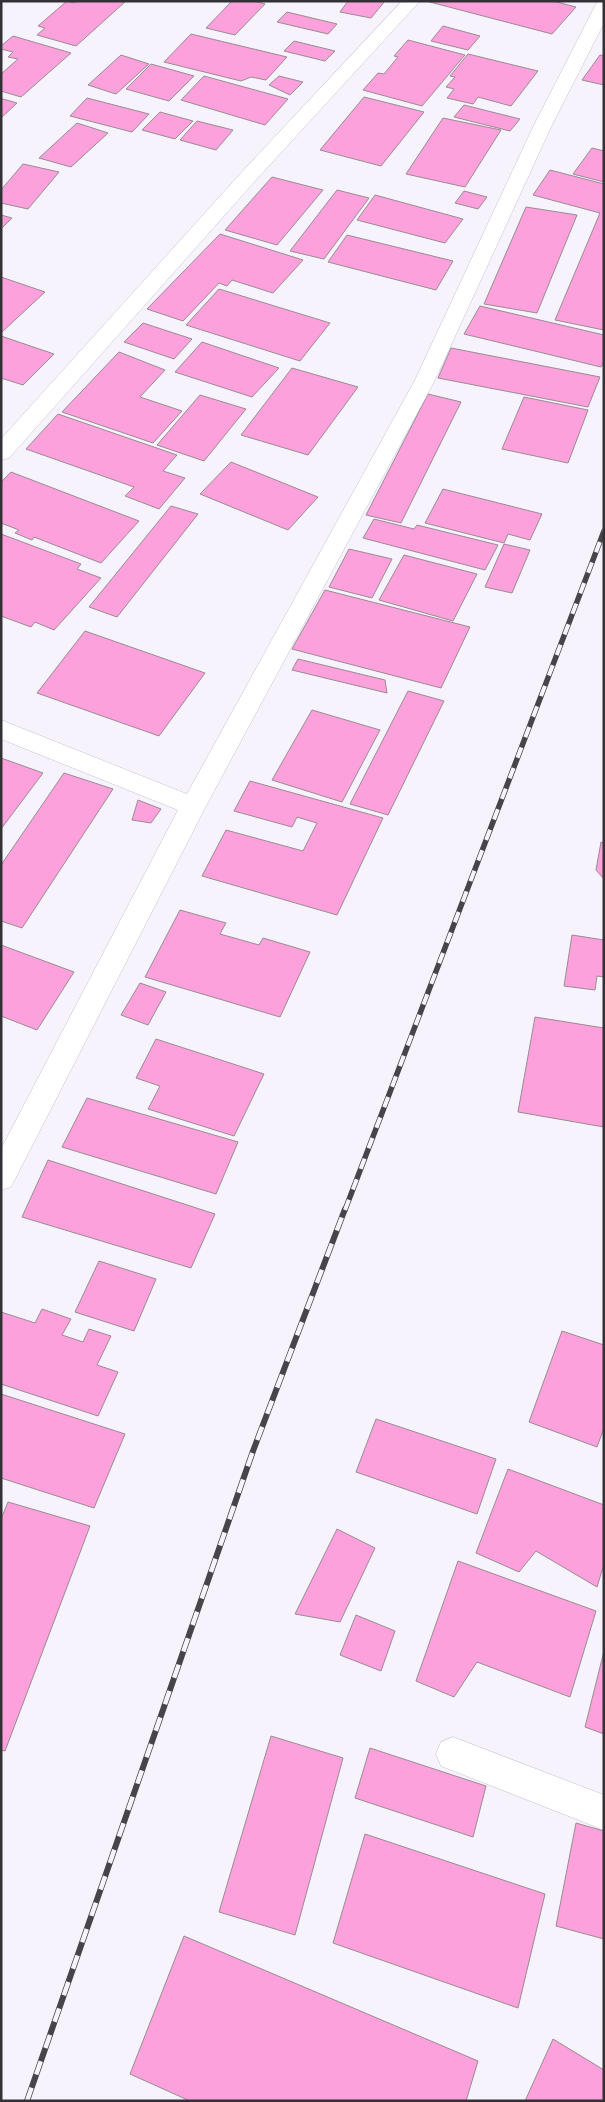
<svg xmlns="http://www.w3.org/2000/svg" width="605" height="2102" viewBox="0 0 605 2102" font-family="Figtree,sans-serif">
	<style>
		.building { fill: #fca1db; stroke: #9a8a93 }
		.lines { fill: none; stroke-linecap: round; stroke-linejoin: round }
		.minor-casing { stroke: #c6bfcf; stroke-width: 1 }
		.minor { fill: #fff; fill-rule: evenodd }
		.rail-far1-casing { stroke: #47444a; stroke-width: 5.5 }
		.rail-casing { stroke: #47444a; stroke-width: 6 }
		.rail-far1 { stroke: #f7f3fd; stroke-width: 4; stroke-dasharray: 11; stroke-linecap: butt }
		.rail { stroke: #f7f3fd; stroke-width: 4.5; stroke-dasharray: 14; stroke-linecap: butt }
	</style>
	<rect width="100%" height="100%" fill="#f7f3fd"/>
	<path class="building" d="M 67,1 L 74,3 L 77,1 L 126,1 L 76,46 L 37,35 L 45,28 L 38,26 Z
		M 232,1 L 254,1 L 265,4 L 235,35 L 206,28 Z
		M 348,1 L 385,1 L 371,18 L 340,12 Z
		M 426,1 L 553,1 L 576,7 L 552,34 Z
		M 287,12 L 337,24 L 328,34 L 277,22 Z
		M 443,26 L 480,36 L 468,50 L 431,41 Z
		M 191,34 L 287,57 L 266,80 L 251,77 L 241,81 L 164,62 Z
		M 13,36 L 71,53 L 21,97 L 1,91 L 1,74 L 18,59 L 8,57 L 13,52 L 1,49 L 1,46 Z
		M 408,40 L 465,55 L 422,106 L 363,90 L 378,73 L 384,74 L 398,57 L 394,56 Z
		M 294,41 L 335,51 L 325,61 L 284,51 Z
		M 468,54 L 538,71 L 511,106 L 478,97 L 473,104 L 447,98 L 454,89 L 446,87 L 455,77 L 450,76 Z
		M 121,55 L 149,64 L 116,94 L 88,85 Z
		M 600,55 L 604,56 L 604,85 L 582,80 Z
		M 151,64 L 194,76 L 169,101 L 126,89 Z
		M 204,76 L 288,99 L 265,125 L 181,100 Z
		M 279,76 L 303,82 L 290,95 L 269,85 Z
		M 364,97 L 424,112 L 381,166 L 320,150 Z
		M 87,98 L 149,114 L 132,132 L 70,116 Z
		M 3,99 L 17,103 L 1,118 L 1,100 Z
		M 464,105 L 520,119 L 510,131 L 454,117 Z
		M 160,112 L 193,121 L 175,139 L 142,130 Z
		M 443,118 L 501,130 L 465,187 L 406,174 Z
		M 197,121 L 233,130 L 216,150 L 180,140 Z
		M 77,123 L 108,133 L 71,167 L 39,158 Z
		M 592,148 L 604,151 L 604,182 L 573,174 Z
		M 23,164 L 59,172 L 28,209 L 1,203 L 1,190 Z
		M 550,170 L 604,184 L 604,330 L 555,320 L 600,213 L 533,195 Z
		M 272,177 L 323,190 L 277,245 L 225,230 Z
		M 337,190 L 369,198 L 324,259 L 290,251 Z
		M 464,191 L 487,197 L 478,209 L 455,203 Z
		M 375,195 L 463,219 L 445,243 L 357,220 Z
		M 526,207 L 577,215 L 537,313 L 484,304 Z
		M 1,215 L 12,218 L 1,229 Z
		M 220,234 L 303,260 L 273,293 L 232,280 L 227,286 L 219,283 L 183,321 L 147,309 Z
		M 347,235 L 453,261 L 436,290 L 328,262 Z
		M 1,277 L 45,292 L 2,332 L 1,332 Z
		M 219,289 L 330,323 L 300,361 L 186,325 Z
		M 480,306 L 604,335 L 604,361 L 601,367 L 464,334 Z
		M 143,323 L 192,339 L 174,359 L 124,342 Z
		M 1,336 L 54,354 L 23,385 L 1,378 Z
		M 202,342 L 279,368 L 252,397 L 175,372 Z
		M 451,348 L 600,377 L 588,407 L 438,378 Z
		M 119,352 L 165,370 L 140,397 L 182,411 L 153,443 L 62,412 Z
		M 292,368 L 358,387 L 308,455 L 241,435 Z
		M 428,394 L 461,402 L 401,523 L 366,515 Z
		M 200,395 L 246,409 L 204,461 L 157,445 Z
		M 524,397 L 588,410 L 568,463 L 502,449 Z
		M 58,414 L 177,455 L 163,471 L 185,478 L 159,509 L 125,496 L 134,487 L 26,449 Z
		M 231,462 L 318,497 L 288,530 L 200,494 Z
		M 11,472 L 139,521 L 101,563 L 34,537 L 32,540 L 15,533 L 19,530 L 1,523 L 1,482 Z
		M 443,489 L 542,514 L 530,540 L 508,534 L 504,543 L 425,523 Z
		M 171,506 L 198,514 L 117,617 L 89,607 Z
		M 374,519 L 414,529 L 417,525 L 498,545 L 485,570 L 363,538 Z
		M 1,534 L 81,564 L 77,569 L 101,578 L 54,630 L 35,622 L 31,627 L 1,616 Z
		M 504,544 L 530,550 L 512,593 L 485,587 Z
		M 349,549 L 392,559 L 372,598 L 329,587 Z
		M 404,555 L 477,574 L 453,621 L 379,600 Z
		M 325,590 L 470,627 L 441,688 L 292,649 Z
		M 85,631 L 205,673 L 159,736 L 37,693 Z
		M 298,659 L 385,680 L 387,693 L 292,670 Z
		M 408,691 L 444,701 L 388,815 L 350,804 Z
		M 312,710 L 380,730 L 342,802 L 272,780 Z
		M 1,758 L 43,773 L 1,829 Z
		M 64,773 L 113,789 L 22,928 L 1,921 L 1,865 Z
		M 250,781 L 383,818 L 337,915 L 202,876 L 226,830 L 303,851 L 317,823 L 297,817 L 292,827 L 234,811 Z
		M 138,800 L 161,809 L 151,823 L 132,820 Z
		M 601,842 L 604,843 L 604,879 L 596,870 Z
		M 180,910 L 226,923 L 220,934 L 259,945 L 263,938 L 310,952 L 280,1017 L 145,977 Z
		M 572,935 L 604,940 L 604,977 L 597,976 L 595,990 L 564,986 Z
		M 1,945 L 74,972 L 37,1030 L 1,1016 Z
		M 140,983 L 166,992 L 148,1025 L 121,1015 Z
		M 535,1017 L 604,1028 L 604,1127 L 518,1112 Z
		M 156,1039 L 264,1074 L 234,1136 L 148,1109 L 160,1086 L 136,1078 Z
		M 87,1098 L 238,1142 L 216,1194 L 62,1147 Z
		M 48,1160 L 215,1214 L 191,1268 L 22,1217 Z
		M 99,1261 L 156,1279 L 134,1331 L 75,1312 Z
		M 42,1309 L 71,1319 L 62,1335 L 83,1342 L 89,1329 L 111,1336 L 97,1365 L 118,1372 L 98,1416 L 1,1384 L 1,1312 L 35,1323 Z
		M 562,1331 L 604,1345 L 604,1428 L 597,1447 L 529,1422 Z
		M 1,1394 L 125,1434 L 94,1508 L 1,1478 Z
		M 376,1419 L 496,1459 L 477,1514 L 356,1472 Z
		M 508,1469 L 604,1505 L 604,1564 L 597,1587 L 536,1551 L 519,1572 L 476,1553 Z
		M 8,1502 L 90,1526 L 5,1751 L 1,1750 L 1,1519 Z
		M 337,1529 L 375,1548 L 340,1622 L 295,1614 Z
		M 458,1561 L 596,1611 L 570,1697 L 477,1662 L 454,1697 L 416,1681 Z
		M 356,1615 L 395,1631 L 381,1671 L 340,1655 Z
		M 604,1651 L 604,1734 L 585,1727 Z
		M 271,1736 L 343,1758 L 295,1935 L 219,1912 Z
		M 370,1748 L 486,1786 L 473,1837 L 355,1798 Z
		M 576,1823 L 604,1831 L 604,1939 L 556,1926 Z
		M 365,1834 L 545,1894 L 518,2008 L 333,1943 Z
		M 184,1936 L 478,2061 L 466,2101 L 190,2101 L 130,2074 Z
		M 553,2039 L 604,2070 L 604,2101 L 525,2101 Z"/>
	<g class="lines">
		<defs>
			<path id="minor" d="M 402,1 L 420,1 L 255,181 L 9,458 L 1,460 L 1,439 L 241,173 Z
				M 604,1 L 604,23 L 551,127 L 435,380 L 206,806 L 11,1187 L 1,1190 L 1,1149 L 178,810 L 1,739 L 1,720 L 187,794 L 415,380 L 533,127 L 595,6 L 598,2 Z
				M 453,1737 L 604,1795 L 604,1830 L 441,1766 L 436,1754 L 441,1742 Z"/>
		</defs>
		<use href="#minor" class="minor-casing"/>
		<use href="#minor" class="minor"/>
		<defs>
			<path id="rail-far1" d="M 345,1210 L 604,531"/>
			<path id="rail" d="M 27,2101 L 253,1451 L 345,1209"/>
		</defs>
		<use href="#rail-far1" class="rail-far1-casing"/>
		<use href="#rail" class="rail-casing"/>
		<use href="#rail-far1" class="rail-far1"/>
		<use href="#rail" class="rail"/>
	</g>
	<rect width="605" height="2102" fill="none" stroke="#333036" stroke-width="5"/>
</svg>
